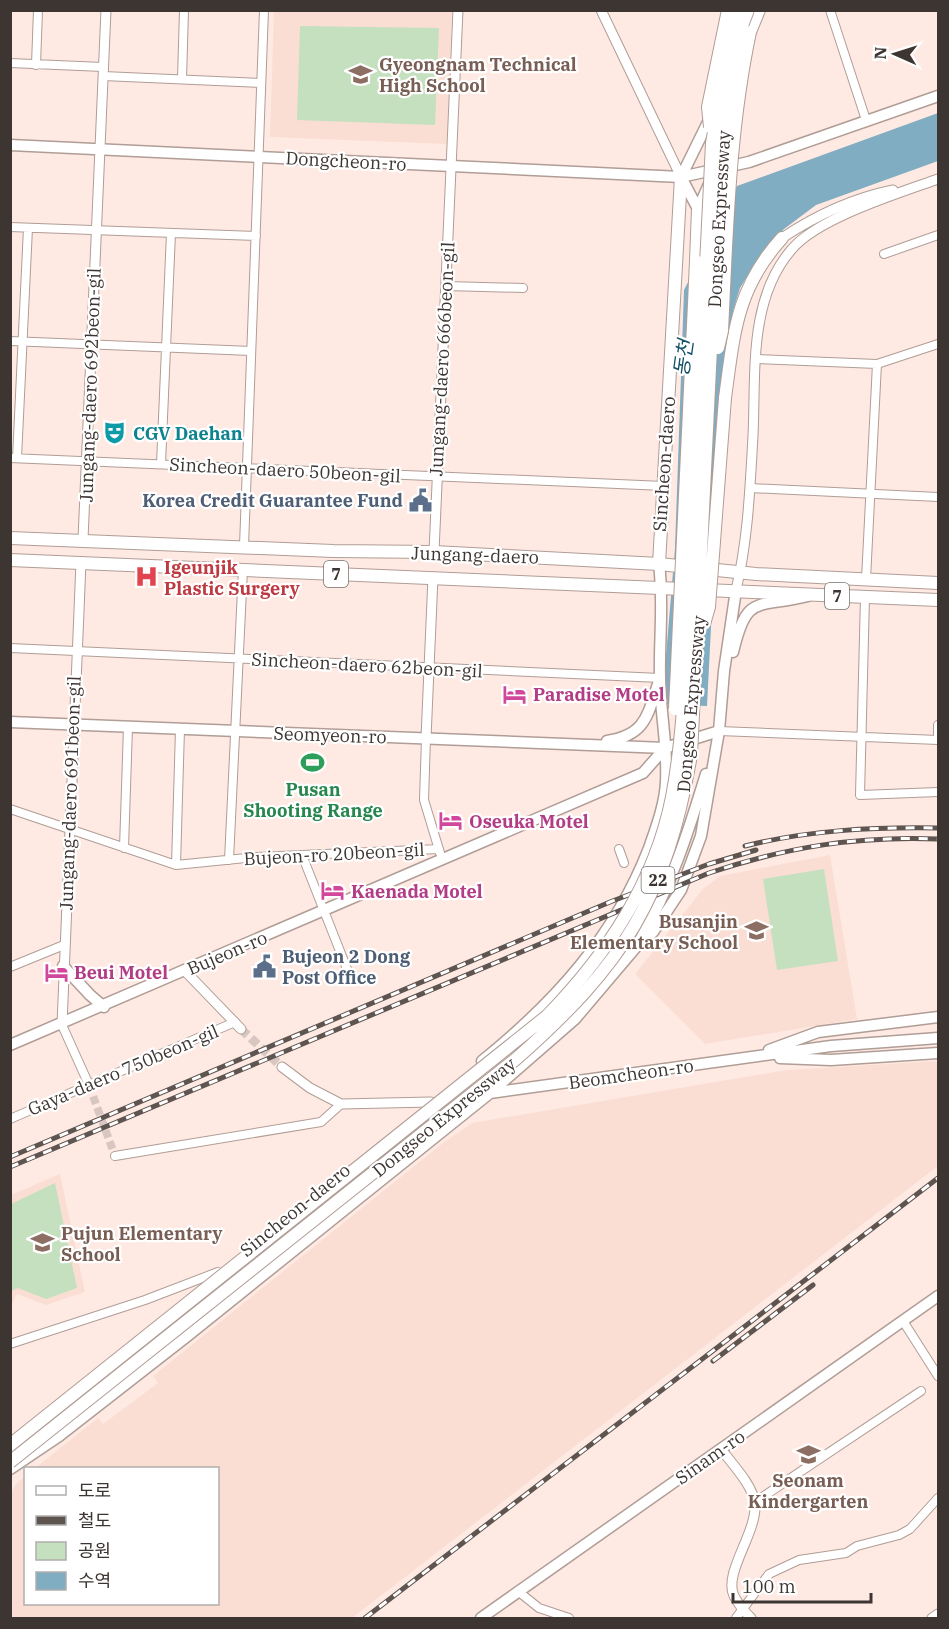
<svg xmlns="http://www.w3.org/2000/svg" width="949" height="1629" viewBox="0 0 949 1629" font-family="'IBM Plex Serif','Noto Sans KR',serif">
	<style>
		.built { fill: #faded3 }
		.green { fill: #c4e0be }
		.water { fill: #80adc1 }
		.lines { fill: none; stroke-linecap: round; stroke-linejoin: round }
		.minor-tunnel { stroke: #d8c6c0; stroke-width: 8; stroke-dasharray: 8 4; stroke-linecap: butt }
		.tertiary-tunnel { stroke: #d8c6c0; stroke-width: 9; stroke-dasharray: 9 4.5; stroke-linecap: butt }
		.minor-casing { stroke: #b09d96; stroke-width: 10 }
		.tertiary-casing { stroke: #b09d96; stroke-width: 11 }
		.secondary-casing { stroke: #b09d96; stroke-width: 13 }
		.primary-casing { stroke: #b09d96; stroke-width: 14 }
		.trunk-casing { stroke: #b09d96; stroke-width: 14 }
		.minor { stroke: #fff; stroke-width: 8 }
		.tertiary { stroke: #fff; stroke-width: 9 }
		.secondary { stroke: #fff; stroke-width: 10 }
		.primary { stroke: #fff; stroke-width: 12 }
		.trunk { stroke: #fff; stroke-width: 12 }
		.rail-casing { stroke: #5e5450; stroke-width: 5 }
		.rail { stroke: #fff; stroke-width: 3; stroke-dasharray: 9; stroke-linecap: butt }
		.trunk-bridge-casing { stroke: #b09d96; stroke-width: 14; stroke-linecap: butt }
		.trunk-bridge { stroke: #fff; stroke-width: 12 }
		.labels { text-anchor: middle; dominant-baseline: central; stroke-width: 4.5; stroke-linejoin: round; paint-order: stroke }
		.shield { fill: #fff; stroke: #777270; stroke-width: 1.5 }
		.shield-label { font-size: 16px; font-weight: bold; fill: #3d3532 }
		.education-label { font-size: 18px; font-weight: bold; fill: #785e54; stroke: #fff; text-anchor: start }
		.street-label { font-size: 18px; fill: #3d3532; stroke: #fff }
		.culture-label { font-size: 18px; font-weight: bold; fill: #0d838f; stroke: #fff; text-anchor: start }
		.service-label { font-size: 18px; font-weight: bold; fill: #4e5e75; stroke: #fff; text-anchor: end }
		.health-label { font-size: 18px; font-weight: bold; fill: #be3a42; stroke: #fff; text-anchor: start }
		.hotel-label { font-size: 18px; font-weight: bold; fill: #b23c85; stroke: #fff; text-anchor: start }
		.leisure-label { font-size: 18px; font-weight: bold; fill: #27864d; stroke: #fff }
		.water-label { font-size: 20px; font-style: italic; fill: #155166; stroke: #fff }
	</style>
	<rect width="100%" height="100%" fill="#ffeae3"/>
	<path class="built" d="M 274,11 L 452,11 L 447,144 L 270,137 Z
		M 830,855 L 857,1019 L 705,1044 L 635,974 L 703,889 L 720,876 Z
		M 938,1061 L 938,1166 L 352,1618 L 11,1618 L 11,1494 L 15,1485 L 25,1476 L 26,1604 L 218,1604 L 218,1468 L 35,1468 L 98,1418 L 103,1424 L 158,1383 L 153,1376 L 443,1143 L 472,1123 L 787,1070 Z
		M 60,1174 L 85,1292 L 46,1305 L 17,1294 L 11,1306 L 11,1195 Z"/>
	<path class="green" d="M 300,26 L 439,28 L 435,125 L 297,120 Z
		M 824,869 L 838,961 L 777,970 L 763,879 Z
		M 55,1183 L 77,1288 L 46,1299 L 18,1288 L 11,1291 L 11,1204 Z"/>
	<path class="water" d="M 938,113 L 938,161 L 816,205 L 784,229 L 762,252 L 740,288 L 733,311 L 723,392 L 707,706 L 662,704 L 675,548 L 684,290 L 737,186 Z"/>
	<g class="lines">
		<path class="minor-tunnel" d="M 89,1085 L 115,1156"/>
		<path class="tertiary-tunnel" d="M 241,1029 L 282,1067"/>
		<defs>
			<path id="minor" d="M 830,10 L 866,120
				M 10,63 L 103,67
				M 36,65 L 38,10
				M 103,76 L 261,83
				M 182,79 L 184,10
				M 10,227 L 256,236
				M 884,254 L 938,235
				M 446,286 L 523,288
				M 10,341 L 251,351
				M 757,359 L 877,364 L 938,344
				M 10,458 L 664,486
				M 17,458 L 28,228
				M 161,464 L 171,233
				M 750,488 L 938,497
				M 244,546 L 264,10
				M 866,579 L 877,364
				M 865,597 L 860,795 L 938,792
				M 10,648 L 660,678
				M 719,731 L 938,740
				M 426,738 L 424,800 L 440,853
				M 938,740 L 938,725
				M 10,809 L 176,865 L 257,857 L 439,849
				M 124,848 L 128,727
				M 619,849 L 624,863
				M 302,855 L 351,979
				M 229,860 L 243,569
				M 176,865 L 180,729
				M 10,967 L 64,945
				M 62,1025 L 89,1085
				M 10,1119 L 235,1022
				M 115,1156 L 321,1122 L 341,1104
				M 903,1321 L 938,1376
				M 10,1344 L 145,1300 L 218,1272
				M 755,1502 L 921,1391
				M 519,1592 L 539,1608 L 569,1618
				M 736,1618 L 769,1574 L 799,1560 L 846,1553 L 857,1546 L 899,1535 L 910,1529 L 938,1498"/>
			<path id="tertiary" d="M 601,10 L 681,177
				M 782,238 C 815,216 854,198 893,190
				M 83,539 L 106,10
				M 434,552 L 458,10
				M 736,590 C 748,540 750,488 753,436 C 756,374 748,299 792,249 C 818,218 899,193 938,179
				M 426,738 L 433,577
				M 185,971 L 241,1029
				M 62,1025 L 81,562
				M 282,1067 L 310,1088 L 341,1104 L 431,1102
				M 721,1449 C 732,1464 753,1485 755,1504 C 757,1533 723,1573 734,1596 C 738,1604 745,1612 751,1618
				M 932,1618 L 938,1614"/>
			<path id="secondary" d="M 10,145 L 681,177 L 749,162 L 938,96
				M 681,177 L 710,118
				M 681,177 L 698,209
				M 698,209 L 709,184
				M 733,652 C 747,592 757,609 808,596
				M 10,722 L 665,748 L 719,731
				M 607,741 C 645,735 647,717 658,684
				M 640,940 C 671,886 688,833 706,774
				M 63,966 L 90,995 L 104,1007
				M 10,1045 L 643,773 L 665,748
				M 769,1050 L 818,1032 L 938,1017
				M 780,1058 L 831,1060 L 938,1053
				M 482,1061 C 555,1002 615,936 649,848 C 656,828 665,804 666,782 C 668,747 660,712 660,678 C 659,639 664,602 659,564
				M 490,1093 L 831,1046 L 938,1038
				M 10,1469 L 59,1436 L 186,1337 L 490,1093 L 575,1019 L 636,947 L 653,932 L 681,890 L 701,836 L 719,731 L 724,671 L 736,590
				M 481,1618 L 938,1296"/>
			<path id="primary" d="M 696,261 L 698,209
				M 10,538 L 333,551 L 434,552 L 659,564 L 756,574 L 938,583
				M 10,560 L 938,600
				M 659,564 L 681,177"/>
			<path id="trunk" d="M 750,32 L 759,10
				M 725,398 C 734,333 736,289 782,238"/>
		</defs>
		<use href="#minor" class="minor-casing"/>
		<use href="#tertiary" class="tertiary-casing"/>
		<use href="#secondary" class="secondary-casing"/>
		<use href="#primary" class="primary-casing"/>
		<use href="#trunk" class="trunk-casing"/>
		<use href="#minor" class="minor"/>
		<use href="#tertiary" class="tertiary"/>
		<use href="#secondary" class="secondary"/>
		<use href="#primary" class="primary"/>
		<use href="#trunk" class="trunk"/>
		<defs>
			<path id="rail" d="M 745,846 C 809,830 873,827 938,828
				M 10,1157 L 610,902 L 709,864 L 756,850
				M 10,1167 L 709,873 C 787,847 855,836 938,839
				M 713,1361 L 813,1285
				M 365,1618 L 938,1178"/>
		</defs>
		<use href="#rail" class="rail-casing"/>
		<use href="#rail" class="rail"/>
		<defs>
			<path id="trunk-bridge" d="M 710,127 L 708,107 L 728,10
				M 718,348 L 722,331 C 727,230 729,131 750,32
				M 704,624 L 709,607 L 725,398
				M 675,709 L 696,261
				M 10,1445 L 547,1016 C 607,954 655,883 672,797 C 680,755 683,712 686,670 L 712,143 L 733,25 L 739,10
				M 10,1462 L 516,1059 C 624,964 666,898 691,755 L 721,144 L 741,28 L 748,10"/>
		</defs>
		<use href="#trunk-bridge" class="trunk-bridge-casing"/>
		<use href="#trunk-bridge" class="trunk-bridge"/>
	</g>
	<defs>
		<symbol id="school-bare" viewBox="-9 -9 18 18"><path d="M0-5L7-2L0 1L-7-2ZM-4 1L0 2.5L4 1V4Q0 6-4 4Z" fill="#8d6e63" stroke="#fff" stroke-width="2.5" paint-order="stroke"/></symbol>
		<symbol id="theatre-bare" viewBox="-9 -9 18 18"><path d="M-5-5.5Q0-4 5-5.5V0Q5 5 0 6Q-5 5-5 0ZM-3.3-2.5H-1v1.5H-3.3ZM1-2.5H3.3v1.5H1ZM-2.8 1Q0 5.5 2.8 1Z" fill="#0f9aa8" stroke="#fff" stroke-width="2.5" paint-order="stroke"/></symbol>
		<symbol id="civic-bare" viewBox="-9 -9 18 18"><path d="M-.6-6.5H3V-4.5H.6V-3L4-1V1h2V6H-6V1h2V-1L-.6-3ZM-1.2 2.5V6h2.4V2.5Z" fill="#5c6f8a" stroke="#fff" stroke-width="2.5" paint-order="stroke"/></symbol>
		<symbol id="hospital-bare" viewBox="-9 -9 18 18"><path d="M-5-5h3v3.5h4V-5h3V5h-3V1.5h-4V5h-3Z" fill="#e0444e" stroke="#fff" stroke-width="2.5" paint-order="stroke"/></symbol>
		<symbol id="hotel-bare" viewBox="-9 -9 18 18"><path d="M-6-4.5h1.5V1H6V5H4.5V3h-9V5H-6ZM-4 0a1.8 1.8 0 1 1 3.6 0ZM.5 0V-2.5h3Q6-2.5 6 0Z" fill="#d1479c" stroke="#fff" stroke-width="2.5" paint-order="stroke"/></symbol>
		<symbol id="stadium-bare" viewBox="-9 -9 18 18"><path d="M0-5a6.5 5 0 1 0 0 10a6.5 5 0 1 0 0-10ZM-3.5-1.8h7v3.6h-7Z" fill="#2e9e5b" stroke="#fff" stroke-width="2.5" paint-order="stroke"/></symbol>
	</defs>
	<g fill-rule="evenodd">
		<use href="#school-bare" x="344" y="58" width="33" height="33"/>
		<use href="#theatre-bare" x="98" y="416" width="33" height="33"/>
		<use href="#civic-bare" x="404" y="484" width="33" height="33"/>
		<use href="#hospital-bare" x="130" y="560" width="33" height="33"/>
		<use href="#hotel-bare" x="498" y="678" width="33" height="33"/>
		<use href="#stadium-bare" x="296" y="746" width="33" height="33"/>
		<use href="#hotel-bare" x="434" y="804" width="33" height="33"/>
		<use href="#hotel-bare" x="316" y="874" width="33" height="33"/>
		<use href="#school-bare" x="740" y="914" width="33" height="33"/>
		<use href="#civic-bare" x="248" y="950" width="33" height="33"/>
		<use href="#hotel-bare" x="40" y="956" width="33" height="33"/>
		<use href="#school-bare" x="26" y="1226" width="33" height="33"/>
		<use href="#school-bare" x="792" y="1438" width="33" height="33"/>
	</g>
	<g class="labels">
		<g class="shield">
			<rect x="324" y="561" width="24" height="26" rx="4.5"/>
			<rect x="825" y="583" width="24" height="26" rx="4.5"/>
			<rect x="641.5" y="867" width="33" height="26" rx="4.5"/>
		</g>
		<g class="shield-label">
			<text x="336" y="574">7</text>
			<text x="837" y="596">7</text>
			<text x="658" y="880">22</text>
		</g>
		<g class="education-label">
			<text x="379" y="64">Gyeongnam Technical<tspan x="379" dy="21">High School</tspan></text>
			<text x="738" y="921" text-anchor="end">Busanjin<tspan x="738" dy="21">Elementary School</tspan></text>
			<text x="61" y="1233">Pujun Elementary<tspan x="61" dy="21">School</tspan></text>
			<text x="808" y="1480" text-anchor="middle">Seonam<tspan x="808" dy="21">Kindergarten</tspan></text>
		</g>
		<g class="street-label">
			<text transform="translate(346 161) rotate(3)">Dongcheon-ro</text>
			<text transform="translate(719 219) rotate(-87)">Dongseo Expressway</text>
			<text transform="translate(442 359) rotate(-87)">Jungang-daero 666beon-gil</text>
			<text transform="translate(90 385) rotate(-88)">Jungang-daero 692beon-gil</text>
			<text transform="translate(664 464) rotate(-86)">Sincheon-daero</text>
			<text transform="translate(285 470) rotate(3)">Sincheon-daero 50beon-gil</text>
			<text transform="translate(475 555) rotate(2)">Jungang-daero</text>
			<text transform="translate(367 665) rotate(3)">Sincheon-daero 62beon-gil</text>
			<text transform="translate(691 704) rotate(-85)">Dongseo Expressway</text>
			<text transform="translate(330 735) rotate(2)">Seomyeon-ro</text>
			<text transform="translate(70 793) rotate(-88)">Jungang-daero 691beon-gil</text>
			<text transform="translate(334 854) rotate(-3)">Bujeon-ro 20beon-gil</text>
			<text transform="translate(227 953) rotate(-23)">Bujeon-ro</text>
			<text transform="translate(123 1070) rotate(-23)">Gaya-daero 750beon-gil</text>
			<text transform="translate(631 1074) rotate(-8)">Beomcheon-ro</text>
			<text transform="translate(444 1117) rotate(-39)">Dongseo Expressway</text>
			<text transform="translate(295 1210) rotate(-39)">Sincheon-daero</text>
			<text transform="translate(710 1457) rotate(-35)">Sinam-ro</text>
		</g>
		<g class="culture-label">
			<text x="133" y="433">CGV Daehan</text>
		</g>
		<g class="service-label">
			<text x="403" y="500">Korea Credit Guarantee Fund</text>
			<text x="282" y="956" text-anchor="start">Bujeon 2 Dong<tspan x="282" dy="21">Post Office</tspan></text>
		</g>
		<g class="health-label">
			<text x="164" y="567">Igeunjik<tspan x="164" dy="21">Plastic Surgery</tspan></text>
		</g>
		<g class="hotel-label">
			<text x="533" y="694">Paradise Motel</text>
			<text x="469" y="821">Oseuka Motel</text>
			<text x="351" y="891">Kaenada Motel</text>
			<text x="74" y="972">Beui Motel</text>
		</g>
		<g class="leisure-label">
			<text x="313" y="789">Pusan<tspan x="313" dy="21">Shooting Range</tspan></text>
		</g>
		<g class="water-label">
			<text transform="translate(683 358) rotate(-82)">동천</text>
		</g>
	</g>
	<rect width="949" height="1629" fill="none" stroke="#3d3532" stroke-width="24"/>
	<rect x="24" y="1467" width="195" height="138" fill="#ffffff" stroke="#b1aead" stroke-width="1.5"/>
	<rect x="36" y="1486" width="30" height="9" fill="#ffffff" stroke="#b1aead" stroke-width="1.5"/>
	<text x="78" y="1497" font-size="18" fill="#3d3532">도로</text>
	<rect x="36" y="1516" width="30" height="9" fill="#5e5450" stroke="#b1aead" stroke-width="1.5"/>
	<text x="78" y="1527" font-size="18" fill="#3d3532">철도</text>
	<rect x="36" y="1542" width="30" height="18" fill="#c4e0be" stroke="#b1aead" stroke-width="1.5"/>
	<text x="78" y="1557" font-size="18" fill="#3d3532">공원</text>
	<rect x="36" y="1572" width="30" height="18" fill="#80adc1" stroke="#b1aead" stroke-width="1.5"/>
	<text x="78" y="1587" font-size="18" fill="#3d3532">수역</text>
	<g transform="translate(895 54) rotate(273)" stroke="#ffffff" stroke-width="4.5" paint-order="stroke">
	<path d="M0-4.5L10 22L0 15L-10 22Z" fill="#3d3532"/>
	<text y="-9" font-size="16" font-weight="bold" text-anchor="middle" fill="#3d3532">N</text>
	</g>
	<path d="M733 1593v9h138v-9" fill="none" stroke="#3d3532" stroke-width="3"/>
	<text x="742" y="1593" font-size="18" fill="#3d3532" stroke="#ffffff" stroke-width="4.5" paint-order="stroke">100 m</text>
</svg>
